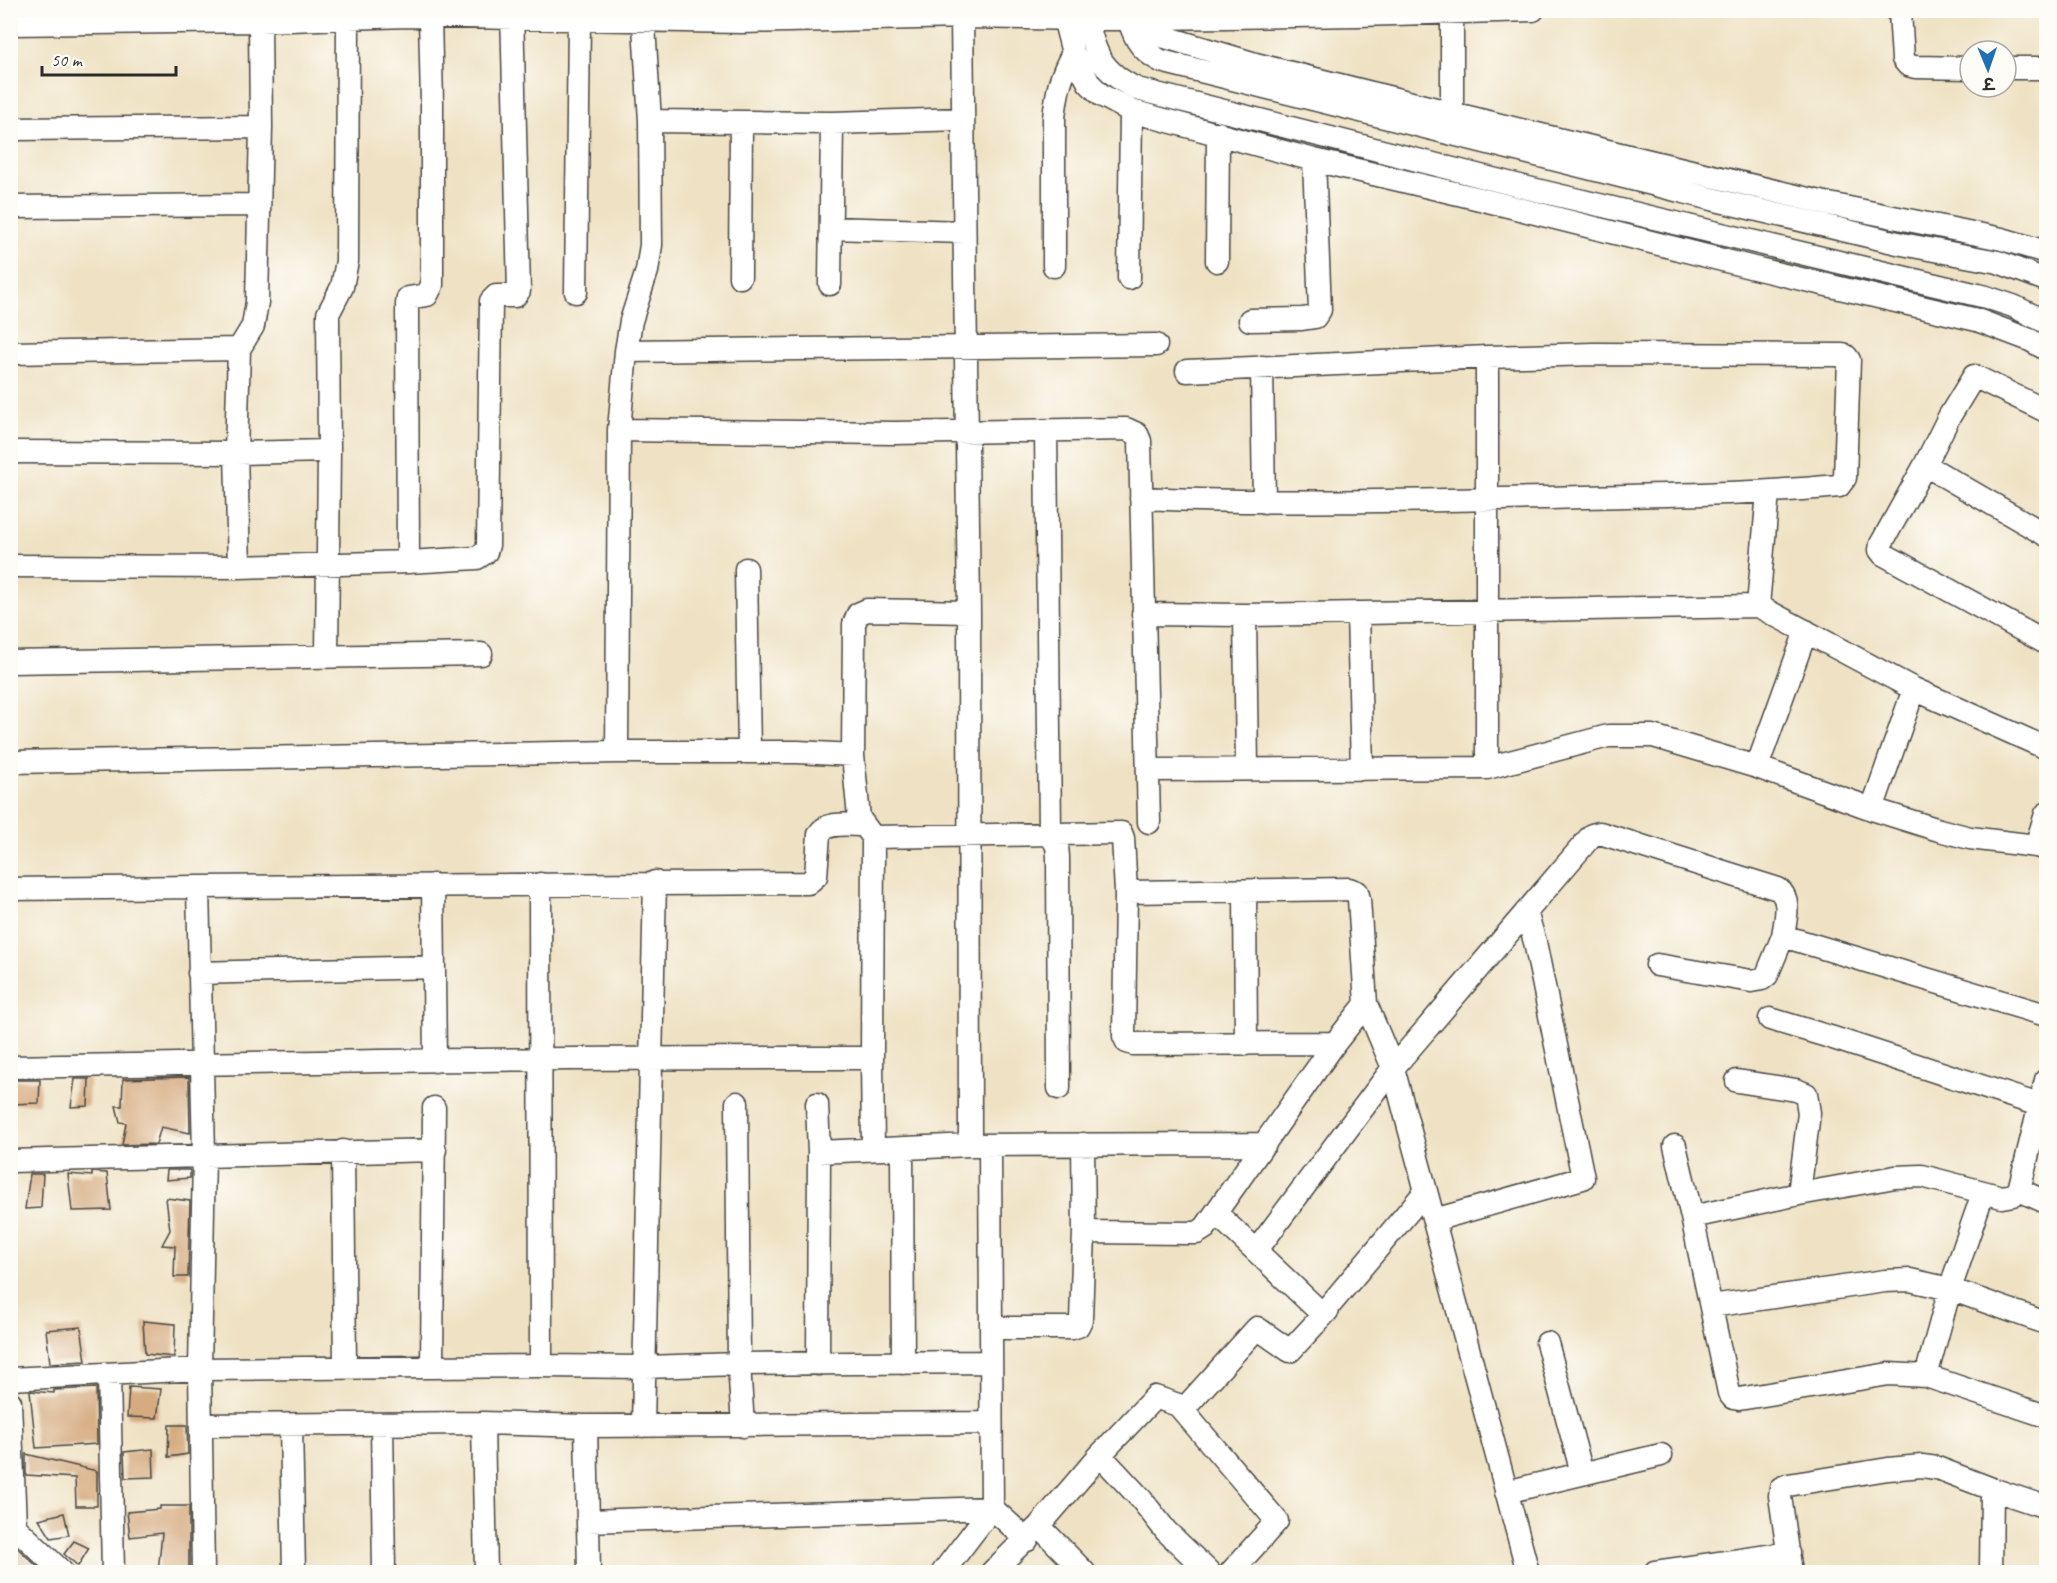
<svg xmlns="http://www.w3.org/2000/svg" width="2057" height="1583" viewBox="0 0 2057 1583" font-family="Caveat,'Playpen Sans Deva',sans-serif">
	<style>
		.building { fill: #d6ab80 }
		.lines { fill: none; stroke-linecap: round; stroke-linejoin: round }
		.minor-casing { stroke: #484642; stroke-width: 25 }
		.minor { stroke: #fff; stroke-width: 22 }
	</style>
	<rect width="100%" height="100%" fill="#fdfcf7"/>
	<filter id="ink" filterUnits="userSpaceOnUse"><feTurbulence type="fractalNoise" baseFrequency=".0167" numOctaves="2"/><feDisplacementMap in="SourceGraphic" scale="12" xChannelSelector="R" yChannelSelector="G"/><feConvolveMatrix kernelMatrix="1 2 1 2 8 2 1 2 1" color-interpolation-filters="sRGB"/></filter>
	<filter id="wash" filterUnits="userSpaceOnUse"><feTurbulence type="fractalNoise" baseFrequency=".008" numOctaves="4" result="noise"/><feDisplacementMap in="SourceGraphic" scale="24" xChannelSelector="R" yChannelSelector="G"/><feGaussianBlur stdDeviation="1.35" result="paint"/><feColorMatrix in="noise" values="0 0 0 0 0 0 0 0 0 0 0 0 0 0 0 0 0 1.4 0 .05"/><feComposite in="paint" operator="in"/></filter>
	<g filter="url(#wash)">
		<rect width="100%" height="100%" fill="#efe2c4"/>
		<g id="blocks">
			<path class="building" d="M 189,1077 L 190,1133 L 161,1127 L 156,1144 L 122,1145 L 126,1123 L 120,1122 L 116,1106 L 122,1106 L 123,1079 Z
				M 75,1079 L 89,1079 L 88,1106 L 71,1107 Z
				M 10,1080 L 40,1080 L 39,1103 L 10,1104 Z
				M 167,1170 L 190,1170 L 190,1178 L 166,1180 Z
				M 92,1172 L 107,1173 L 111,1210 L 72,1211 L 68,1174 L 92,1176 Z
				M 30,1174 L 43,1174 L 41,1208 L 25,1209 Z
				M 166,1198 L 190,1201 L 188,1277 L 174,1277 L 175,1246 L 162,1245 L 170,1230 Z
				M 143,1321 L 175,1324 L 174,1357 L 145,1354 Z
				M 81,1327 L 86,1361 L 50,1363 L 46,1330 Z
				M 129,1387 L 161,1389 L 157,1418 L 127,1417 Z
				M 96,1388 L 97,1444 L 36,1448 L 30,1391 L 54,1393 L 54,1390 Z
				M 169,1425 L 187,1425 L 188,1454 L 168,1457 Z
				M 153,1449 L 154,1477 L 125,1478 L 124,1452 Z
				M 26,1454 L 97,1471 L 97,1506 L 76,1506 L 75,1478 L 26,1475 Z
				M 160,1506 L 189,1506 L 189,1572 L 158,1572 L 162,1533 L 130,1537 L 127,1512 L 160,1509 Z
				M 64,1513 L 69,1535 L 51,1538 L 39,1519 Z
				M 10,1541 L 43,1572 L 10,1572 Z
				M 74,1541 L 89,1548 L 78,1566 L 64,1554 Z"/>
		</g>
	</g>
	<g filter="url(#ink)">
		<use href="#blocks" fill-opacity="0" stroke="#484642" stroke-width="1.5"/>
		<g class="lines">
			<defs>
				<path id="minor" d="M 1062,10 L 1073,53 L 1089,83 L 1101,95 L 1131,111 L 1314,160 L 1480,199 L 1754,268 L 1977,320 L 2030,340 L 2046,349
					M 1085,10 C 1094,51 1098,70 1137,89 L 1528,188 L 1986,297 L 2013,306 L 2046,322
					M 1126,10 C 1133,35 1138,49 1161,61 L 1720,201 L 1902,244 L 1998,262 L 2046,280
					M 1146,10 L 1150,27 L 1155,34 L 1259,65 L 1545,136 L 1829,204 L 2002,239 L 2046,252
					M 1895,10 L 1900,12 L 1903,59 L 1908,65 L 1915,67 L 1970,68
					M 962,17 L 969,612 L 970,1145
					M 10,24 L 260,21 L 407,16 L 741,22 L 962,17 L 1087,19 L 1359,15 L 1533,10
					M 2006,68 L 2046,68
					M 1452,113 L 1452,10
					M 650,121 L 832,123 L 963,119
					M 10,129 L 261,127
					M 10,207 L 259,205
					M 831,228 L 964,232
					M 1217,261 L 1218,133
					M 1054,266 L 1054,118 C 1057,91 1060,77 1073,53
					M 740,277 L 741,122
					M 1129,278 L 1131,111
					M 830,284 L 832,123
					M 576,292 L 579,19
					M 1250,320 L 1302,319 L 1315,317 L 1320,310 L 1314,160
					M 239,349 L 253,326 L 257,302 L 261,127 L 260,21
					M 626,351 L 631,321 L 647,271 L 651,245 L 650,121 L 643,10
					M 10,353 L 239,349 L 236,453 L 239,567
					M 1262,367 L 1264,502
					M 619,430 L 895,433 L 1126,429 L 1137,434 L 1140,441 L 1149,822
					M 1046,431 L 1050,833 L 1057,846 L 1058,857 L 1059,1088
					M 10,452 L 236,453 L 329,451
					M 1925,465 L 1949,417 L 1974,376 L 2046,411
					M 1141,498 C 1276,504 1410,501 1544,498 C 1643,495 1741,495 1839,486 L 1845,478 L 1849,360 L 1846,356 L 1842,355 L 1593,354 L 1487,357 L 1187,371
					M 2046,535 L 1925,465 L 1881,544 L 1880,550 L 1883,554 L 2046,643
					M 408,562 L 477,558 L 486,552 L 488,545 L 491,301 L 496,296 L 515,296 L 519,291 L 512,10
					M 10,566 L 239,567 L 408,562 L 407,304 L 408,298 L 427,295 L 432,285 L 432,103 L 430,17
					M 746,569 L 749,752
					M 1758,606 L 1768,492
					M 1358,613 L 1362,769
					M 1143,614 L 1245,615 L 1758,606 L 1914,689 L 2046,748
					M 1245,615 L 1247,769
					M 327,656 L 329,451 L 328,314 L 342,287 L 347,261 L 348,19
					M 10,662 L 481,654
					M 617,752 L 619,430 L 626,351 L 1156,345
					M 10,762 L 617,752 L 798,752 L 853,755 L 854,624 L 858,614 L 867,610 L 969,612
					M 1757,767 L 1806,631
					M 1487,768 L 1487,357
					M 1148,770 L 1487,768 L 1608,736 L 1653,736 L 1757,767 L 1872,809 L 1939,830 L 1970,838 L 2036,846
					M 1872,809 L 1914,689
					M 2046,814 L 2036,846 L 2046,849
					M 873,837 L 1121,833 L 1123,838 L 1126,892 L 1124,1036 L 1127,1042 L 1133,1044 L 1335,1043
					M 540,884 L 541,1366
					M 433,885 L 435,1061
					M 198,887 L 808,883 L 816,876 L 819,834 C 827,821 848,825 862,825
					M 10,889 L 198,887 L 204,1155 L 200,1369 L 203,1572
					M 1245,891 L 1246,1044
					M 1126,892 L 1349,889 L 1357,892 L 1359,899 L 1366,1004
					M 1657,965 L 1751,981 L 1762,979 L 1767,975 L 1783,936
					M 199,973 L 433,967
					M 1770,1019 L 1830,1037 L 2039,1105
					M 872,1058 L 873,1149
					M 10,1067 C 298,1062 585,1057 872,1058 L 873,837 L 859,818 L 853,755
					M 2046,1080 L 2019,1190 L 2013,1195 L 2002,1197 L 1922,1176 L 1895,1177 L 1799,1194 L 1692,1217 L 1729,1393 L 1733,1398 L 1739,1399 L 1889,1374 L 1926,1376 L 2046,1416
					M 1737,1081 L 1796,1090 L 1806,1094 L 1809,1113 L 1799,1194
					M 737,1103 L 739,1364 L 743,1426
					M 817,1104 L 819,1152 L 818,1364
					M 1675,1146 L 1692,1217
					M 902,1149 L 903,1363
					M 343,1151 L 345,1367
					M 819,1152 L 970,1145 L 1265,1144
					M 10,1161 L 435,1150
					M 2019,1190 L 2046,1202
					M 1217,1214 L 1318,1310 L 1324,1312 L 1425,1192
					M 1434,1220 L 1583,1178 L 1535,942 L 1526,912
					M 1084,1232 L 1188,1233 L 1197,1233 L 1205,1228 L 1335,1043 L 1366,1004 L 1393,1068 L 1528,1572
					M 1256,1251 L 1393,1068 L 1592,835 L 1600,833 L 1778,889 C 1792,899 1785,921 1783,936 L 2046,1015
					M 1711,1306 L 1885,1281 L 1910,1280 L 1950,1289 L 2046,1323
					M 991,1328 L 1072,1328 L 1078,1326 L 1081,1320 L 1084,1232 L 1083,1144
					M 1547,1343 L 1582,1473
					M 432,1367 L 434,1108
					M 109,1374 L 113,1572
					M 1926,1376 L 1950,1289 L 1983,1193
					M 10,1379 L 200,1369 L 541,1366 L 645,1367 L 739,1364 L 991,1362
					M 10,1402 L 15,1526
					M 1183,1410 L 1257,1328 L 1290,1351 L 1328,1310
					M 483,1423 L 486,1572
					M 382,1424 L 384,1572
					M 202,1425 L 483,1423 L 586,1426 L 991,1423
					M 291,1425 L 294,1572
					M 586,1426 L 589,1572
					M 643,1426 L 655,882
					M 1100,1455 L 1141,1499 L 1166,1531 L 1209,1572
					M 1992,1489 L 2046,1507
					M 1506,1492 L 1661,1455
					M 588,1521 L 992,1508 L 1027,1540
					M 10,1522 L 62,1572
					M 1039,1526 L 1084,1572
					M 943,1572 L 992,1508 L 990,1146
					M 992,1572 L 1039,1526 L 1100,1455 L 1155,1397 L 1178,1405 L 1277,1521 L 1231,1572
					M 1655,1572 L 1789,1553
					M 1791,1572 L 1780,1496 L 1781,1488 L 1788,1485 L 1888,1469 L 1922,1466 L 1937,1468 L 1992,1489 L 1991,1572"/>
			</defs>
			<use href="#minor" class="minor-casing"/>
			<use href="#minor" class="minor"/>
		</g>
	</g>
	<rect width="2057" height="1583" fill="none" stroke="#fdfcf7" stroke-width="36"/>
	<g transform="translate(1988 69) rotate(178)"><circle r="28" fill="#fdfcf7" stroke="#a9a8a5" stroke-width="1.5"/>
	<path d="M0-4.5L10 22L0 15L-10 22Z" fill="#1f6fb2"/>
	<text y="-9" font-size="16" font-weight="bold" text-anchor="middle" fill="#2b2b2b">उ</text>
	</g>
	<path d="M42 66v9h134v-9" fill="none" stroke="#2b2b2b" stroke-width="3"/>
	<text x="51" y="66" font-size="18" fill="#2b2b2b" stroke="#fdfcf7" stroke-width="4.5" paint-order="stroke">50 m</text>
</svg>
